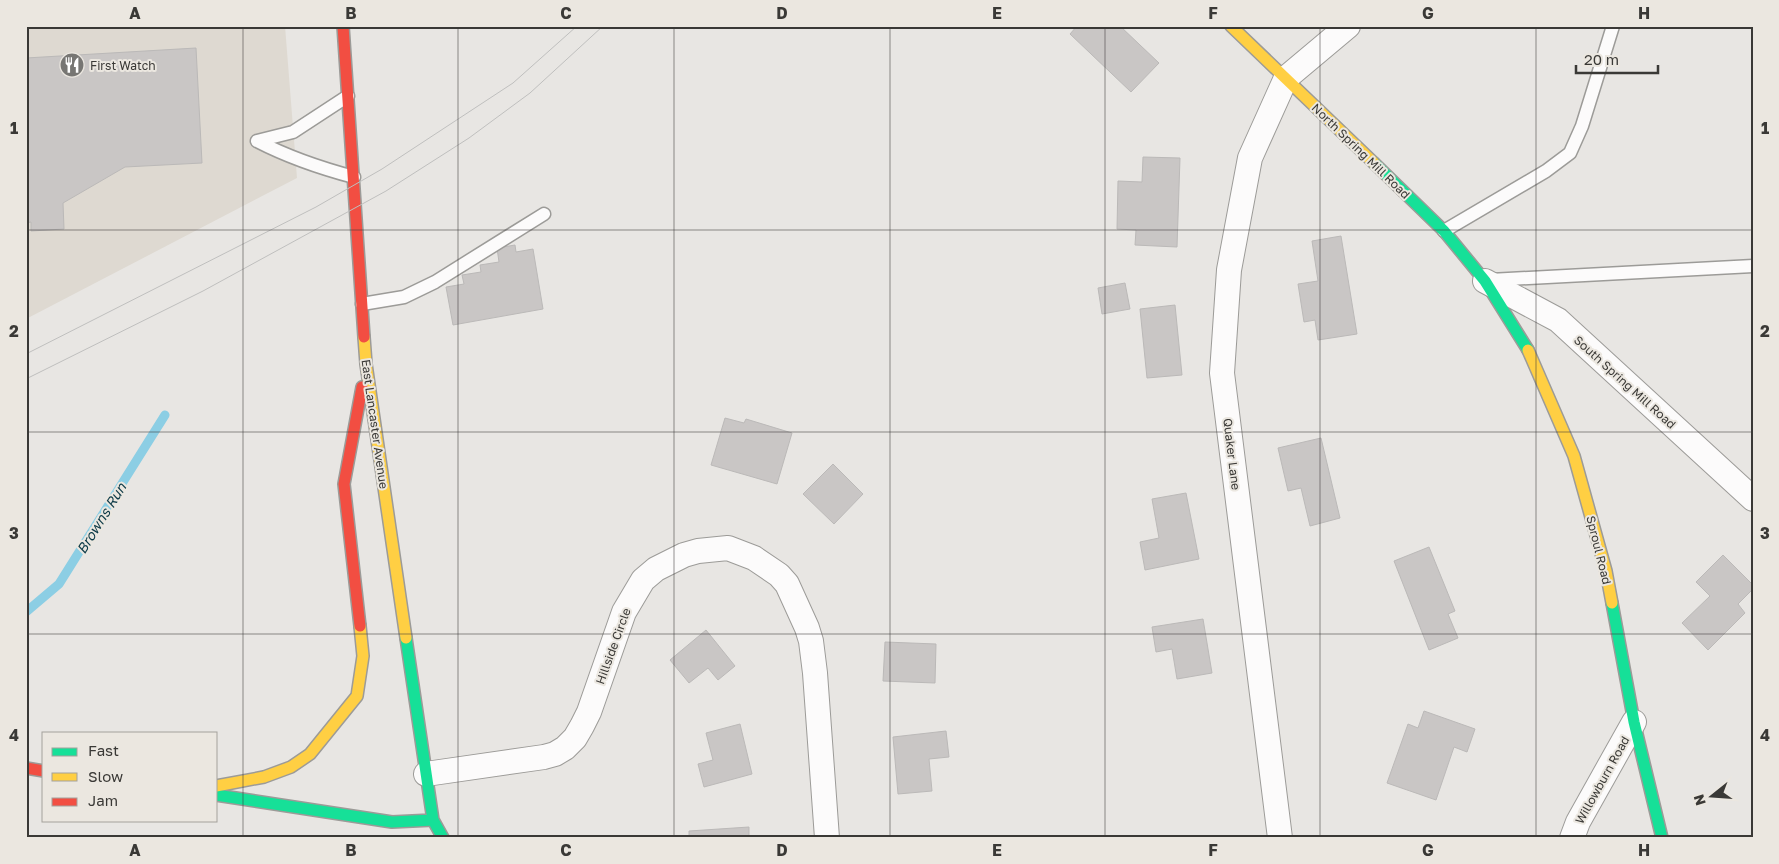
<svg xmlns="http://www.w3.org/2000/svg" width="1779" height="864" viewBox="0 0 1779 864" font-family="'Golos Text',sans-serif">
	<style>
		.built { fill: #ded9d1 }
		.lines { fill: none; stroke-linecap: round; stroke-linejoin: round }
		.stream { stroke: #8ccee4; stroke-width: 9 }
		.building { fill: #c9c6c5; stroke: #bbb9b8 }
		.lane-casing { stroke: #9c9b98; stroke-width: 15 }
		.street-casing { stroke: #9c9b98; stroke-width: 26 }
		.fast-casing { stroke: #9c9b98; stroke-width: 14 }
		.slow-casing { stroke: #9c9b98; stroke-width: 14 }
		.jam-casing { stroke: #9c9b98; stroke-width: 14 }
		.lane { stroke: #fcfbfb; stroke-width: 12 }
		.street { stroke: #fcfbfb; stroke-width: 24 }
		.fast { stroke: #16e098; stroke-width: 11 }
		.slow { stroke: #ffcf43; stroke-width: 11 }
		.jam { stroke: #f24e42; stroke-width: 11 }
		.tram { stroke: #bfbfbe; stroke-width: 1 }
		.grid { fill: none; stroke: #3a3936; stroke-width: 1; stroke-opacity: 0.55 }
		.labels { text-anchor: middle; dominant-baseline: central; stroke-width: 4; stroke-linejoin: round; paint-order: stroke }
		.poi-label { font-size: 12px; fill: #3a3936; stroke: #ebe7e0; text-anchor: start }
		.street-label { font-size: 12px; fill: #3a3936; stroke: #ebe7e0 }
		.water-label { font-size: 14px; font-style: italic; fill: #0b3946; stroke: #ebe7e0 }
		.neatline { fill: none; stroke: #3a3936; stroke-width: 2 }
		.grid-label { font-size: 16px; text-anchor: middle; font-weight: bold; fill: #3a3936 }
	</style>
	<rect width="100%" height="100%" fill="#e8e6e3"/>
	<path class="built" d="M 26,26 L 285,26 L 297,178 L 26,319 Z"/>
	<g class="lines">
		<path class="stream" d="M 26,612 L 59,584 L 165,415"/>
	</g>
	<path class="building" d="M 1077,26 L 1120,26 L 1159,63 L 1131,92 L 1070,34 Z
		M 196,48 L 202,163 L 125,167 L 63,203 L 64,229 L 31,231 L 31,222 L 26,223 L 26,58 Z
		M 1143,157 L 1180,158 L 1177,247 L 1135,245 L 1136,230 L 1117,229 L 1118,181 L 1142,182 Z
		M 1341,236 L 1357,334 L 1318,340 L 1315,320 L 1304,322 L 1298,284 L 1318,281 L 1312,241 Z
		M 515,245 L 516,252 L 533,249 L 543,309 L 453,325 L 446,287 L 464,284 L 462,275 L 481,272 L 480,265 L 499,262 L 497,248 Z
		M 1125,283 L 1130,309 L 1102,314 L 1098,288 Z
		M 1175,305 L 1182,375 L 1147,378 L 1140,309 Z
		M 725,418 L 744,423 L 746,419 L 792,433 L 777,484 L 711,465 Z
		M 1321,438 L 1340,518 L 1310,526 L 1301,488 L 1288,491 L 1278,448 Z
		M 833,464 L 863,494 L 834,524 L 803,494 Z
		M 1186,493 L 1199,559 L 1145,570 L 1140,542 L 1159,538 L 1152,499 Z
		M 1429,547 L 1455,611 L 1448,614 L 1458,638 L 1429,650 L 1394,561 Z
		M 1723,555 L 1753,585 L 1753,589 L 1738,604 L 1745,613 L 1708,650 L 1682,623 L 1710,596 L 1696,582 Z
		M 1203,619 L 1212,673 L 1177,679 L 1172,649 L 1156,652 L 1152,627 Z
		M 706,630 L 735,666 L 718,680 L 708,668 L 689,683 L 670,660 Z
		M 885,642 L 936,644 L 935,683 L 883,681 Z
		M 1424,711 L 1475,729 L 1467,752 L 1454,747 L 1436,800 L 1387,783 L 1408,724 L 1418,728 Z
		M 740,724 L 752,774 L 704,787 L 698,764 L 713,760 L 706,733 Z
		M 946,731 L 949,757 L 929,759 L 932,791 L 898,794 L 893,737 Z
		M 749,827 L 749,838 L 689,838 L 689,831 Z"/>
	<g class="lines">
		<defs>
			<path id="lane" d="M 257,141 C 288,157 320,168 354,177
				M 257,141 L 293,132 L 348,96
				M 1444,231 L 1546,171 L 1570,153 L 1582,126 L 1613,26
				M 1490,280 L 1753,266
				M 362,304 L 404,297 L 435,282 L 544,214"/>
			<path id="street" d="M 1485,281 L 1558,320 L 1753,499
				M 426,774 L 544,757 L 555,754 L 565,748 L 575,738 L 582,726 L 589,712 L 624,612 L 643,580 L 656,569 L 684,555 L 698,551 L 728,548 L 754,558 L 779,575 L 787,584 L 807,628 L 811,641 L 815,673 L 827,838
				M 1280,838 L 1222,373 L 1229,270 L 1250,158 L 1286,78 L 1348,26
				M 1572,838 L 1578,822 L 1634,722"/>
			<path id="fast" d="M 1374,163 L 1444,231 L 1485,281 L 1528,350
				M 1612,603 L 1634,722 L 1662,838
				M 406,638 L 433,820 L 443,838
				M 216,795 L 392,822 L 433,820"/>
			<path id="slow" d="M 1231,26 L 1374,163
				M 364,337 L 366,364 L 406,638
				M 1528,350 L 1574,456 L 1606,571 L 1612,603
				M 216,786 L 264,777 L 291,767 L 310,754 L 357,696 L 363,656 L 360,626"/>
			<path id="jam" d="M 343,26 L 364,337
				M 360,626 L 344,484 L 362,387
				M 26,768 L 44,771"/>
		</defs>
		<use href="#lane" class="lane-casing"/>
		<use href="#street" class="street-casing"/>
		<use href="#fast" class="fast-casing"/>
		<use href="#slow" class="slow-casing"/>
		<use href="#jam" class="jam-casing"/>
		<use href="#lane" class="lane"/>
		<use href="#street" class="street"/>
		<use href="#fast" class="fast"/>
		<use href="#slow" class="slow"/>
		<use href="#jam" class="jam"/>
		<path class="tram" d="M 26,354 L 316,207 L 382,169 L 513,83 L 577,26
			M 26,379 L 203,291 L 386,191 L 469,138 L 530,93 L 603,26"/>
	</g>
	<path class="grid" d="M 243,26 L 243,838M 458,26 L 458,838M 674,26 L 674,838M 890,26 L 890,838M 1105,26 L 1105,838M 1320,26 L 1320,838M 1536,26 L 1536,838M 26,230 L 1753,230M 26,432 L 1753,432M 26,634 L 1753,634"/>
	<defs>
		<symbol id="restaurant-disc" viewBox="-11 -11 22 22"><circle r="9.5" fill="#777673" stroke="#ebe7e0"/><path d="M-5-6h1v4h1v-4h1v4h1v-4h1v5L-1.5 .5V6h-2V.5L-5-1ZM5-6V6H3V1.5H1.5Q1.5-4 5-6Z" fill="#fff"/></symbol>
	</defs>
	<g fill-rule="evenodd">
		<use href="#restaurant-disc" x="58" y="51" width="28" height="28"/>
	</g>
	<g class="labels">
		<g class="poi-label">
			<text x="90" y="65">First Watch</text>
		</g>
		<g class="street-label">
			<text transform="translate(1361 151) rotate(44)">North Spring Mill Road</text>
			<text transform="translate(1625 382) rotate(42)">South Spring Mill Road</text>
			<text transform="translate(375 424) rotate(82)">East Lancaster Avenue</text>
			<text transform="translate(1232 454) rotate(83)">Quaker Lane</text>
			<text transform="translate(1599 550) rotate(76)">Sproul Road</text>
			<text transform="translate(613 646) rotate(-70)">Hillside Circle</text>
			<text transform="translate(1602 780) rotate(-61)">Willowburn Road</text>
		</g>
		<g class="water-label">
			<text transform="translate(101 518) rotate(-58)">Browns Run</text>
		</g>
	</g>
	<rect width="1779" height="864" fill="none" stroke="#ebe7e0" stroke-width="55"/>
	<rect x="42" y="732" width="175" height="90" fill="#ebe7e0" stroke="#a4a19c"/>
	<rect x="52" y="748" width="25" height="8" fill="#16e098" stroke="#a4a19c"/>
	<text x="88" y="756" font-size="15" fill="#3a3936">Fast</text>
	<rect x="52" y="773" width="25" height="8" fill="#ffcf43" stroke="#a4a19c"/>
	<text x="88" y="782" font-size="15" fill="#3a3936">Slow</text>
	<rect x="52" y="798" width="25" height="8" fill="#f24e42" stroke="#a4a19c"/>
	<text x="88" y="806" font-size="15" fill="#3a3936">Jam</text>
	<g transform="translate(1712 796) rotate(253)" stroke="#ebe7e0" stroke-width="4" paint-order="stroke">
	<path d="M0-4L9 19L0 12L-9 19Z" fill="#3a3936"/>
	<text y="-8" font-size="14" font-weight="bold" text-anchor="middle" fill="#3a3936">N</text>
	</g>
	<path d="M1576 65v8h82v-8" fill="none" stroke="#3a3936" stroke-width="2.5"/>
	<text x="1584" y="65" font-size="15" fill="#3a3936" stroke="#ebe7e0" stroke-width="4" paint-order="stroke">20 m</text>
	<rect x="28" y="28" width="1724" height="808" class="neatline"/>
	<g class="grid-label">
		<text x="135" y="19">A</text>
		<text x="351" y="19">B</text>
		<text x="566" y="19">C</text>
		<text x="782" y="19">D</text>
		<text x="997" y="19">E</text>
		<text x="1213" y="19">F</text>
		<text x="1428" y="19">G</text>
		<text x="1644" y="19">H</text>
		<text x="14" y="134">1</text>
		<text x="1765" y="134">1</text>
		<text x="14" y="337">2</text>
		<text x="1765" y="337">2</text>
		<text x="14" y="539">3</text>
		<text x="1765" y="539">3</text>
		<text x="14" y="741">4</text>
		<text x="1765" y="741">4</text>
		<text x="135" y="856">A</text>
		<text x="351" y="856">B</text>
		<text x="566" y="856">C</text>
		<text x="782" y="856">D</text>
		<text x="997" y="856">E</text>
		<text x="1213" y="856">F</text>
		<text x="1428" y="856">G</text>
		<text x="1644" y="856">H</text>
	</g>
</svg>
